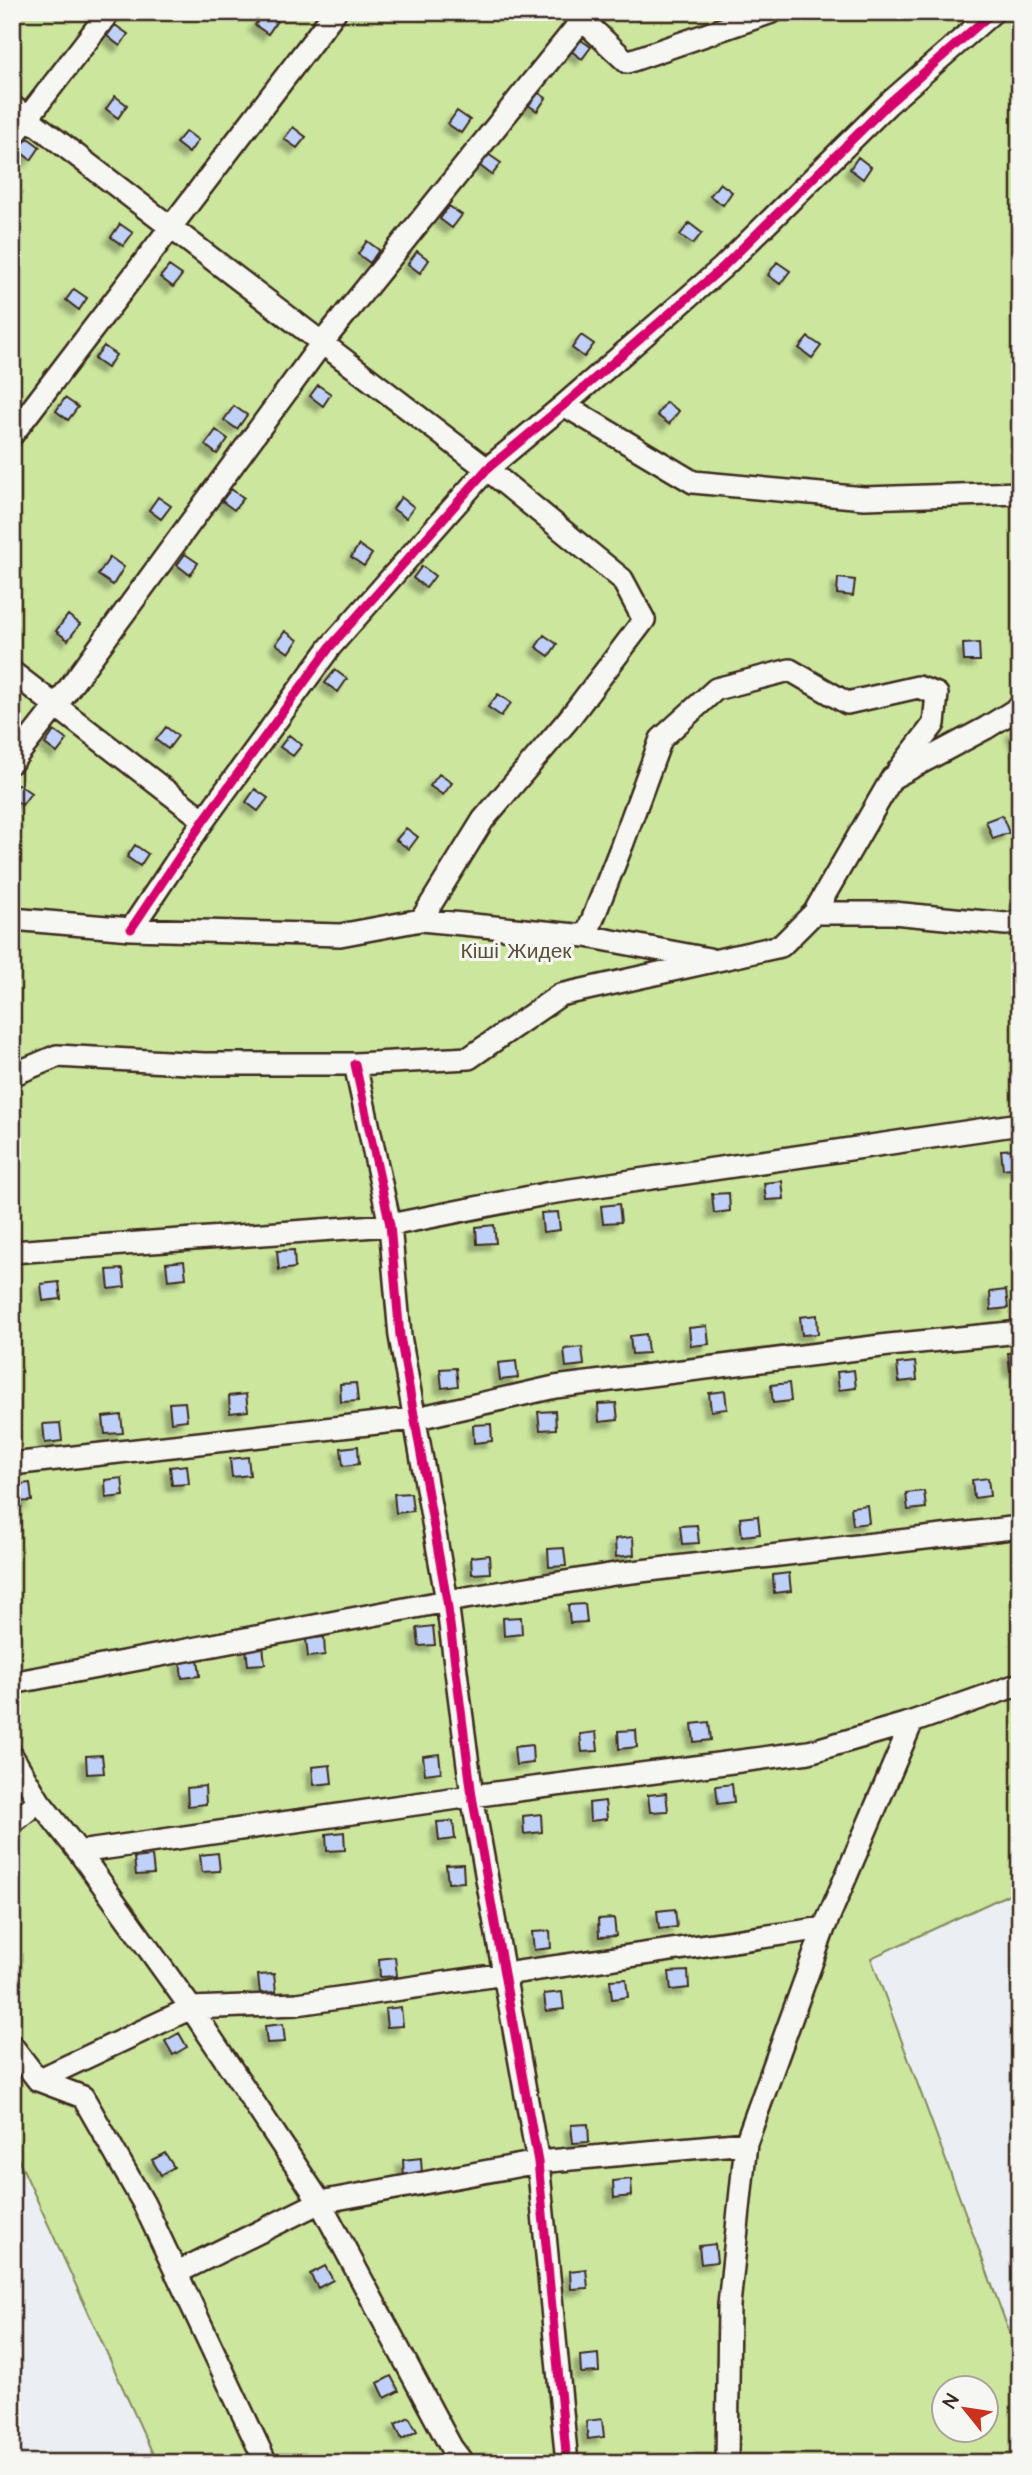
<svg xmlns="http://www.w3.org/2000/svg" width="1032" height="2475" viewBox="0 0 1032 2475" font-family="'Architects Daughter',sans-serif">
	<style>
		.green { fill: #cce69d; stroke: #84885e; stroke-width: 2; fill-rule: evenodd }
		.building { fill: #c0d1f7; stroke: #3b2a1e; stroke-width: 2; filter: url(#shadow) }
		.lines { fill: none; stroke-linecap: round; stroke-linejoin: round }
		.minor-casing { stroke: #3b2a1e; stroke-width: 26 }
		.minor { stroke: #f6f6f2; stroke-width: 21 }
		.cycleway-casing { stroke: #f6f6f2; stroke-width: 13 }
		.cycleway { stroke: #d6006c; stroke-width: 9 }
		.labels { text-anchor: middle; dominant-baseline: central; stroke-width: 6; stroke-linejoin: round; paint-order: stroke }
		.park-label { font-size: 21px; fill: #585037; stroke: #f6f6f2 }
	</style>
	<defs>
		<filter id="shadow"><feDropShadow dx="-6" dy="6" stdDeviation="2" flood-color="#0004"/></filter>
	</defs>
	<rect width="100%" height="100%" fill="#ebeff3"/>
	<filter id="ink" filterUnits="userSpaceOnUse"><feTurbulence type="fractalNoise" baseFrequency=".0143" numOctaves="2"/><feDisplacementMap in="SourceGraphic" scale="14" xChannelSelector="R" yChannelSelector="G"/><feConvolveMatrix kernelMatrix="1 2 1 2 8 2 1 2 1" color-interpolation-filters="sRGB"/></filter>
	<g filter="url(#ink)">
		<path class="green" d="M 12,12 L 1020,12 L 1020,1889 L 871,1958 L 1020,2361 L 1020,2463 L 157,2463 L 12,2145 ZM 944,2388 L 986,2388 L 986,2430 L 944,2430 Z"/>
		<path class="building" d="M 265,12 L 277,21 L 268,34 L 255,25 Z
			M 115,25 L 128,34 L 120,46 L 107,36 Z
			M 578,38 L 591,47 L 582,59 L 570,50 Z
			M 533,89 L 546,98 L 537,111 L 524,102 Z
			M 115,96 L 127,105 L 118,118 L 106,109 Z
			M 457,111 L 470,120 L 461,133 L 448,124 Z
			M 293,127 L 306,137 L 297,148 L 284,139 Z
			M 186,131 L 198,140 L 189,153 L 176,143 Z
			M 28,138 L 40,147 L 31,160 L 18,150 Z
			M 488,154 L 501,163 L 492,175 L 479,165 Z
			M 858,157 L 871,167 L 863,179 L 850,169 Z
			M 720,183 L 732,192 L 723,205 L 710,196 Z
			M 449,206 L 462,215 L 452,228 L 440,219 Z
			M 689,223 L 702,233 L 693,244 L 680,235 Z
			M 120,224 L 133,233 L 123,246 L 111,237 Z
			M 367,241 L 379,250 L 370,263 L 358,254 Z
			M 417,251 L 429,260 L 420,273 L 408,264 Z
			M 777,262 L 790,271 L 780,284 L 768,275 Z
			M 169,266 L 182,275 L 173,287 L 160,277 Z
			M 74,289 L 87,298 L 79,310 L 66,300 Z
			M 581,335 L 594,344 L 584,357 L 572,348 Z
			M 808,337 L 821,346 L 812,358 L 799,348 Z
			M 104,346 L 116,355 L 107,368 L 94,359 Z
			M 318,385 L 331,394 L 323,406 L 310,396 Z
			M 65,398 L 78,407 L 68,420 L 56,411 Z
			M 666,402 L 679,411 L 669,424 L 657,415 Z
			M 234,406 L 247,415 L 237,429 L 224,420 Z
			M 216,430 L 228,439 L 217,454 L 205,445 Z
			M 231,489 L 244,498 L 234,510 L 222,501 Z
			M 158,497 L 171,506 L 161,519 L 149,510 Z
			M 401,497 L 414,507 L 406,518 L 393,509 Z
			M 359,545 L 372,554 L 364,566 L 351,557 Z
			M 185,554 L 198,563 L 190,575 L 177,565 Z
			M 110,557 L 124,567 L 113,585 L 98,575 Z
			M 422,566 L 435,576 L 426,588 L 413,578 Z
			M 838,578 L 855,580 L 853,596 L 837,594 Z
			M 68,615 L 80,624 L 68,640 L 56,631 Z
			M 285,631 L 298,640 L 289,653 L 276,644 Z
			M 544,635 L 557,644 L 549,656 L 536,647 Z
			M 979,643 L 980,661 L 964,661 L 963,644 Z
			M 335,670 L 347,679 L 338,692 L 325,683 Z
			M 498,694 L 511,703 L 501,716 L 488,707 Z
			M 166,727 L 178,736 L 168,749 L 156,740 Z
			M 1020,728 L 1020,748 L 1019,749 L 1012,732 Z
			M 54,731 L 67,740 L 57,753 L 45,744 Z
			M 289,735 L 302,745 L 293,756 L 280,747 Z
			M 439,774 L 452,783 L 443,795 L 430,786 Z
			M 18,784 L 31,793 L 22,805 L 12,798 L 12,792 Z
			M 255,789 L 268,798 L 258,811 L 246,802 Z
			M 1002,815 L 1009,833 L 993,839 L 986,821 Z
			M 406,828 L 418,837 L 409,849 L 396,840 Z
			M 135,845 L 148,854 L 140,866 L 127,857 Z
			M 1017,1149 L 1019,1167 L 1003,1169 L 1001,1150 Z
			M 782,1181 L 784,1199 L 766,1200 L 764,1183 Z
			M 729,1193 L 730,1211 L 714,1213 L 712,1194 Z
			M 619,1204 L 621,1222 L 603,1223 L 601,1206 Z
			M 558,1212 L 560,1230 L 543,1232 L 541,1213 Z
			M 494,1225 L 496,1243 L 477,1244 L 476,1227 Z
			M 294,1250 L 295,1268 L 279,1270 L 277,1251 Z
			M 184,1261 L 186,1278 L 168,1280 L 166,1263 Z
			M 123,1269 L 125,1287 L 109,1289 L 107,1270 Z
			M 59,1282 L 61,1299 L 43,1301 L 41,1284 Z
			M 1006,1290 L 1008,1308 L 991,1310 L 990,1292 Z
			M 817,1315 L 818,1334 L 802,1335 L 800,1317 Z
			M 707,1326 L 709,1344 L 691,1346 L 689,1328 Z
			M 646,1334 L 648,1353 L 632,1354 L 630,1336 Z
			M 582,1347 L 584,1365 L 566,1367 L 564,1349 Z
			M 1020,1352 L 1020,1370 L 1010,1371 L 1008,1353 Z
			M 516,1361 L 518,1378 L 500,1380 L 498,1363 Z
			M 915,1362 L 917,1380 L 899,1382 L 897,1364 Z
			M 456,1368 L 458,1386 L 442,1388 L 440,1369 Z
			M 854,1370 L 856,1388 L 839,1390 L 837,1372 Z
			M 356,1383 L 358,1401 L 341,1402 L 340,1384 Z
			M 789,1383 L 791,1401 L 773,1403 L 771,1385 Z
			M 725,1391 L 727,1409 L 711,1411 L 709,1393 Z
			M 246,1394 L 248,1411 L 230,1413 L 229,1396 Z
			M 185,1402 L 187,1420 L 171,1422 L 169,1403 Z
			M 616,1403 L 618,1420 L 599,1422 L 598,1404 Z
			M 555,1411 L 556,1429 L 540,1430 L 538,1412 Z
			M 121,1415 L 123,1433 L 105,1434 L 103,1417 Z
			M 60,1423 L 62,1441 L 45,1443 L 43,1424 Z
			M 491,1424 L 492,1441 L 474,1443 L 473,1425 Z
			M 12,1430 L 15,1430 L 17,1448 L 12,1448 Z
			M 358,1446 L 359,1464 L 343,1466 L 341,1448 Z
			M 248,1457 L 250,1475 L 232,1477 L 230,1459 Z
			M 187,1465 L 189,1484 L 172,1485 L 170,1467 Z
			M 122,1478 L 124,1496 L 106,1498 L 105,1480 Z
			M 988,1478 L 990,1496 L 974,1498 L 972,1480 Z
			M 30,1483 L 32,1501 L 14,1502 L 12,1485 Z
			M 924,1491 L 926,1508 L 908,1510 L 906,1493 Z
			M 411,1493 L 413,1511 L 396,1513 L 394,1494 Z
			M 867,1505 L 869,1523 L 853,1525 L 851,1507 Z
			M 758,1516 L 760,1534 L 742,1536 L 740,1518 Z
			M 697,1525 L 699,1543 L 682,1544 L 680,1526 Z
			M 633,1537 L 634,1555 L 616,1557 L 615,1539 Z
			M 564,1548 L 566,1566 L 549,1567 L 548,1549 Z
			M 489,1555 L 490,1573 L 472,1574 L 471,1557 Z
			M 789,1573 L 791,1591 L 774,1593 L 773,1575 Z
			M 585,1604 L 587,1622 L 570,1623 L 568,1605 Z
			M 521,1617 L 522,1634 L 504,1636 L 503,1618 Z
			M 433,1626 L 435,1645 L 419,1646 L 417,1628 Z
			M 324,1637 L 325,1655 L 308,1657 L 306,1639 Z
			M 263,1645 L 265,1664 L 248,1665 L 246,1647 Z
			M 198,1658 L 200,1676 L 182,1678 L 180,1660 Z
			M 709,1722 L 711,1740 L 694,1742 L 692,1724 Z
			M 636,1730 L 637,1747 L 619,1749 L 618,1731 Z
			M 596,1732 L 598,1751 L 582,1752 L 580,1734 Z
			M 532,1745 L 533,1763 L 516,1765 L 514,1747 Z
			M 439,1754 L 441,1772 L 425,1774 L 423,1756 Z
			M 102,1755 L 104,1773 L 87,1774 L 86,1756 Z
			M 330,1765 L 332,1783 L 314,1785 L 312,1767 Z
			M 732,1784 L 734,1802 L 718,1804 L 716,1786 Z
			M 205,1786 L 206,1804 L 188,1806 L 187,1788 Z
			M 666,1793 L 668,1811 L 650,1812 L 648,1795 Z
			M 605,1801 L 607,1819 L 590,1821 L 589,1803 Z
			M 541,1814 L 542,1832 L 524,1834 L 523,1816 Z
			M 453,1821 L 455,1839 L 439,1841 L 437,1822 Z
			M 344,1832 L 345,1850 L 327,1851 L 326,1834 Z
			M 218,1853 L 220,1871 L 202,1872 L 200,1855 Z
			M 152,1856 L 154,1874 L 136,1875 L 134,1858 Z
			M 463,1864 L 464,1882 L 448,1883 L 446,1865 Z
			M 675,1909 L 677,1927 L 659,1929 L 657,1911 Z
			M 614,1918 L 616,1936 L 599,1937 L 598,1919 Z
			M 550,1931 L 551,1948 L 534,1950 L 532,1932 Z
			M 395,1957 L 397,1976 L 380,1977 L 379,1959 Z
			M 688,1971 L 689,1988 L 671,1990 L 669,1972 Z
			M 274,1974 L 276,1992 L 260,1993 L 258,1975 Z
			M 626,1979 L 628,1997 L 612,1999 L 610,1980 Z
			M 562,1992 L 564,2009 L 546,2011 L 544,1994 Z
			M 401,2007 L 403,2026 L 387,2027 L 385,2009 Z
			M 283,2024 L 285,2042 L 267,2043 L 265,2026 Z
			M 179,2033 L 187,2047 L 173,2055 L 165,2041 Z
			M 588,2124 L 589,2142 L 573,2143 L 571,2125 Z
			M 165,2153 L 174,2167 L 161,2175 L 152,2160 Z
			M 421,2158 L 422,2176 L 404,2178 L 403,2160 Z
			M 631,2179 L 632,2196 L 614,2198 L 613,2181 Z
			M 715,2244 L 717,2262 L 701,2264 L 699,2246 Z
			M 325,2266 L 333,2280 L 318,2288 L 310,2274 Z
			M 586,2269 L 588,2288 L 571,2289 L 570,2271 Z
			M 598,2354 L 599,2372 L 581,2373 L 580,2356 Z
			M 391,2376 L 399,2391 L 385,2398 L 378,2383 Z
			M 409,2417 L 417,2431 L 402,2439 L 395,2424 Z
			M 602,2419 L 604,2437 L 588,2439 L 586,2421 Z"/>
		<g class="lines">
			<defs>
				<path id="minor" d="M 574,12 L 627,62 L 772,12
					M 12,106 L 487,469 L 622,579 L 644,620 L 568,720 L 483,820 L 421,920
					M 12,138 L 109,12
					M 564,405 L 693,482 L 864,498 L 1020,493
					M 12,435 L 335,12
					M 12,672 L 204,820
					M 12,762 L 56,706 L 322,343 L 582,20
					M 814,913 L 893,913 L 1006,924 L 1020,922
					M 12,919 L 131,929 L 340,935 L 421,920 L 586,936 L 709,959
					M 131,929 L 204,820 L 330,647 L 487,469 L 564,405 L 722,268 L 888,104 L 993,12
					M 586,936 L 622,845 L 661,739 L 716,689 L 790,670 L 847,703 L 918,687 L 937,694 L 934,724 L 898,771
					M 355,1064 L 390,1225 L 400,1336 L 447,1601 L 472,1796 L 538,2162 L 567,2463
					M 12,1075 L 57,1056 L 204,1064 L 355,1064 L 469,1058 L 560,995 L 781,946 L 814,913 L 892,778 L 986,728 L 1020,707
					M 12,1252 L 390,1225 L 550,1193 L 1020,1124
					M 12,1464 L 413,1419 L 555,1387 L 889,1345 L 1020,1332
					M 12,1683 L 447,1601 L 615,1574 L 1020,1527
					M 12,1756 L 39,1801 L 79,1852 L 472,1796 L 809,1752 L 912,1722 L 1020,1684
					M 12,1823 L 39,1801
					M 79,1852 L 191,2008 L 320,2202 L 451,2447 L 463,2463
					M 12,2046 L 38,2080 L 83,2097 L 144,2204 L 266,2463
					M 38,2080 L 191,2008 L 297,2004 L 824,1928
					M 176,2273 L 320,2202 L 538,2162 L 746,2143
					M 727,2463 L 729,2305 L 746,2143 L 824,1928 L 912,1722"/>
			</defs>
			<use href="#minor" class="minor-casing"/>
			<use href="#minor" class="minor"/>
			<defs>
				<path id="cycleway" d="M 131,929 L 204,820 L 330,647 L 487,469 L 564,405 L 722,268 L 888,104 L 993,12
					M 355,1064 L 390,1225 L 400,1336 L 447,1601 L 472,1796 L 538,2162 L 567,2463"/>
			</defs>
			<use href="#cycleway" class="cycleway-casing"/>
			<use href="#cycleway" class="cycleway"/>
		</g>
	</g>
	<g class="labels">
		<g class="park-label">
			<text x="516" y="951">Кіші Жидек</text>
		</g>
	</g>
	<rect width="1032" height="2475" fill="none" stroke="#f6f6f2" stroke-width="42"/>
	<rect x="21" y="21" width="990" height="2433" fill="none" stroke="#3b2a1e" stroke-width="2.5" filter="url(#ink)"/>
	<g transform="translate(965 2409) rotate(300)"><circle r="33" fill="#f6f6f2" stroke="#aba49d" stroke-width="2"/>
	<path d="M0-5L12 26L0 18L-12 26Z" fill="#c8321e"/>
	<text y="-10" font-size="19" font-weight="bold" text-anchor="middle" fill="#3b2a1e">N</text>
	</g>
</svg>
